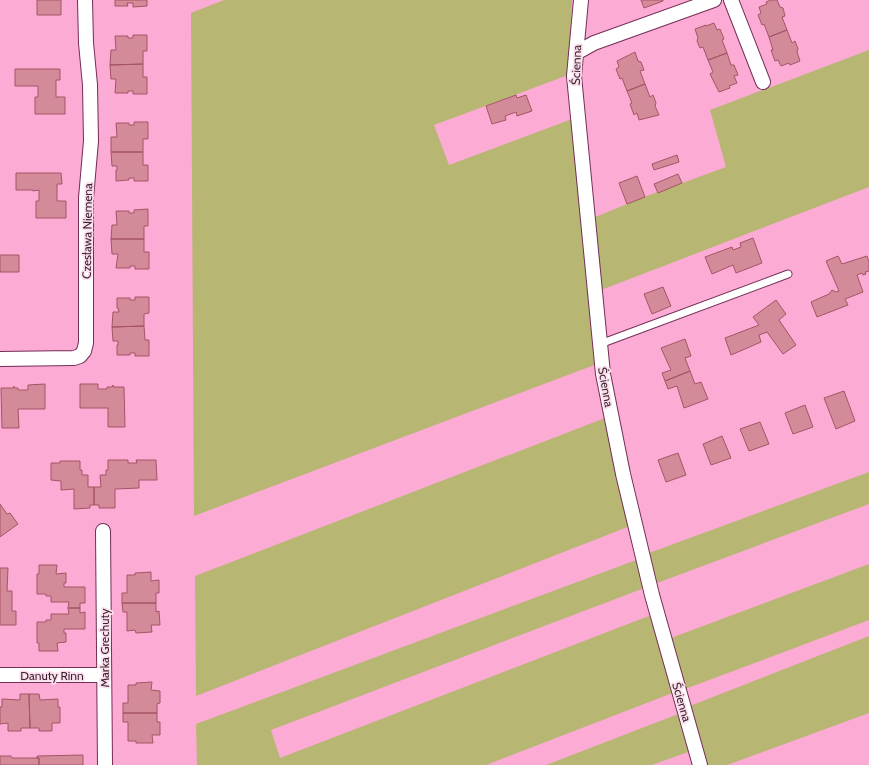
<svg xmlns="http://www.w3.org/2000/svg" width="869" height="765" viewBox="0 0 869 765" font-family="Cabin,sans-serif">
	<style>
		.green { fill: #b7b672 }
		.building { fill: #d48b99; stroke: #a55465 }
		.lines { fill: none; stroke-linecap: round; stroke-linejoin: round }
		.service-casing { stroke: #732e55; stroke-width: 9 }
		.minor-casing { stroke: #732e55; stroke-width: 16 }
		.service { stroke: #fff; stroke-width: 7 }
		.minor { stroke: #fff; stroke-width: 14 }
		.labels { text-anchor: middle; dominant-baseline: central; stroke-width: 3.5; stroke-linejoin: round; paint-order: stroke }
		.street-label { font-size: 12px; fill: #3e1f30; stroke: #fae0ec }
	</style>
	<rect width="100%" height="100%" fill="#fcabd5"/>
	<path class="green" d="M 224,0 L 572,0 L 568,75 L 434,125 L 449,165 L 572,119 L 597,364 L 194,516 L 191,13 Z
		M 869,50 L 869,187 L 601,290 L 593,218 L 644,197 L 726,167 L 710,110 Z
		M 605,418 L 630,526 L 196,696 L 195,576 Z
		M 869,472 L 869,504 L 657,583 L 649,553 Z
		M 639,559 L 647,587 L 271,730 L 280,758 L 654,614 L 675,692 L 486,765 L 197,765 L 196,724 Z
		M 869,564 L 869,620 L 685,689 L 671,638 Z
		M 869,636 L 869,713 L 727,765 L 707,765 L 690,706 Z
		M 681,713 L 691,751 L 652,765 L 546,765 Z"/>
	<path class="building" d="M 37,0 L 61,0 L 61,15 L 37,15 Z
		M 115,0 L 147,0 L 147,6 L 133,7 L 133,3 L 127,3 L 128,6 L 115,6 Z
		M 641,0 L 663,0 L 663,1 L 644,8 Z
		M 771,0 L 777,0 L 780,7 L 783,8 L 785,16 L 782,17 L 787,30 L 769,37 L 764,24 L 762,25 L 758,15 L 761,13 L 759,7 L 767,4 L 766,2 Z
		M 714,23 L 717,30 L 720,29 L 724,39 L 722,40 L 727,53 L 708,60 L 703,47 L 700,48 L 697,41 L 698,38 L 695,29 L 706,25 L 706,26 Z
		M 787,30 L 792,43 L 795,41 L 798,49 L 797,52 L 800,61 L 790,65 L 789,63 L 781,66 L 778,60 L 775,61 L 771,50 L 773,50 L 769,37 Z
		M 133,35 L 147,35 L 147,51 L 143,51 L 143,64 L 110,65 L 111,50 L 116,50 L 115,36 L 128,36 L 128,38 L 133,38 Z
		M 635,52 L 638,61 L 641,62 L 644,70 L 640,71 L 645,84 L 627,91 L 622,78 L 620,79 L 616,69 L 619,67 L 617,61 Z
		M 727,53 L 731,65 L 734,65 L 738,75 L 734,76 L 737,83 L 729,86 L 730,88 L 719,92 L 710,74 L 713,72 L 708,60 Z
		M 143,64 L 143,77 L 147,77 L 147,94 L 133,94 L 133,91 L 128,91 L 128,93 L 115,93 L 116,79 L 111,79 L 110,65 Z
		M 15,69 L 60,69 L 60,80 L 56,80 L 56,97 L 65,97 L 65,114 L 35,114 L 35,97 L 38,97 L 38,86 L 15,86 Z
		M 645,84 L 650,97 L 653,95 L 656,103 L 655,106 L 659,115 L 639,120 L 637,113 L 634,115 L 630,104 L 632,103 L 627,91 Z
		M 516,95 L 517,98 L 526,95 L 532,111 L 517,116 L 516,112 L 505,116 L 506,120 L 492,124 L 486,106 Z
		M 134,122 L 148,122 L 148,139 L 143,139 L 143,152 L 111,152 L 111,137 L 117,137 L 116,123 L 129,123 L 129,125 L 134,125 Z
		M 111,152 L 143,152 L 143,165 L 148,165 L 148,181 L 134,181 L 134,178 L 129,178 L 129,180 L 116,181 L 116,170 L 117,170 L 117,166 L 112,166 Z
		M 677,155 L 679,162 L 654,170 L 652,164 Z
		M 16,173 L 61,173 L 62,184 L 57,184 L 57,201 L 66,201 L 66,218 L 36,218 L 36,201 L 39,201 L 39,190 L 33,191 L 33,190 L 16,190 Z
		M 678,174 L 682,183 L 658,193 L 654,184 Z
		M 637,176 L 645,197 L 627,204 L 619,183 Z
		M 148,209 L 148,226 L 144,226 L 144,239 L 111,239 L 112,225 L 117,225 L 116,211 L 129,211 L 129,213 L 134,213 L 134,210 Z
		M 753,238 L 762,263 L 736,273 L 733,265 L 712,274 L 705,257 L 732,247 L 733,250 L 741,247 L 740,243 Z
		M 111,239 L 144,239 L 144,252 L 149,252 L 149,269 L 135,269 L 135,266 L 130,266 L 130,268 L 116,268 L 118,254 L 112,254 Z
		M 0,255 L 19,255 L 19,272 L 0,272 Z
		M 838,256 L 842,264 L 867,256 L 869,262 L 869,271 L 865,272 L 866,274 L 863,275 L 862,273 L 857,275 L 863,292 L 845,299 L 848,305 L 817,317 L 811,302 L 829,294 L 832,290 L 836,292 L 839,291 L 826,261 Z
		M 663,287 L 671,306 L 652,314 L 644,294 Z
		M 135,297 L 149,297 L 149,313 L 144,314 L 144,326 L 112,327 L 113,312 L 119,312 L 118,308 L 117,308 L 117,298 L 130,298 L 130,300 L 135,300 Z
		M 776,300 L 786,314 L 779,320 L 796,345 L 783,354 L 767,332 L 759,335 L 761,342 L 731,355 L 725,338 L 759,325 L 753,317 Z
		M 144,326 L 145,340 L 149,340 L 149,356 L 135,356 L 135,353 L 130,353 L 130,355 L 117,355 L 117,345 L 118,345 L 118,341 L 113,341 L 112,327 Z
		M 685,339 L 691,356 L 685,358 L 690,371 L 665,381 L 662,373 L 671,370 L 661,348 Z
		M 690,371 L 695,384 L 701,382 L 708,399 L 684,408 L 677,386 L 668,389 L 665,381 Z
		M 45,384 L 45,409 L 18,409 L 19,428 L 2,428 L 1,388 L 13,388 L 14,386 L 14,388 L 18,388 L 18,390 L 28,390 L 28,385 Z
		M 80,384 L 98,384 L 98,389 L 107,389 L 107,387 L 112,387 L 113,385 L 113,387 L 124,387 L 125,427 L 108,427 L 108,408 L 80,408 Z
		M 844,391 L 855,421 L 836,429 L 824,398 Z
		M 805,405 L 813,427 L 793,434 L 785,413 Z
		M 760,422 L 769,444 L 749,451 L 740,429 Z
		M 722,436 L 731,458 L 711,465 L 703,444 Z
		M 678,453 L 686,475 L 666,482 L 658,460 Z
		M 108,460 L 128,460 L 128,463 L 137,463 L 136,460 L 156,460 L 157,480 L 139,480 L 139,488 L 115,489 L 115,508 L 99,508 L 99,505 L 94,505 L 94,487 L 101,487 L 100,475 L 106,475 L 106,470 L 108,470 Z
		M 60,461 L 80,461 L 80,470 L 82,470 L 82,475 L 88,475 L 88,487 L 94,487 L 94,505 L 90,505 L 90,508 L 74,509 L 74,489 L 61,490 L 61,481 L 51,480 L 51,463 L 60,463 Z
		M 0,504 L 7,514 L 10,513 L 18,524 L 0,537 Z
		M 39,565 L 57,565 L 56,574 L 66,573 L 66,583 L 64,583 L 64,587 L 85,587 L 85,603 L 80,603 L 80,608 L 68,608 L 69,602 L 51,602 L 51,596 L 46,596 L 46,594 L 37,594 L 37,574 L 39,574 Z
		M 0,568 L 8,568 L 7,591 L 12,591 L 12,611 L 16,611 L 16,625 L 0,625 Z
		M 151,572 L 151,581 L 159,580 L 159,593 L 156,593 L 156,603 L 122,603 L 122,593 L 127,593 L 127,575 L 135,575 L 135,573 Z
		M 122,603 L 156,603 L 156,612 L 159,611 L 160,625 L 151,625 L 152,632 L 136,633 L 135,630 L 127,631 L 127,612 L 123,612 Z
		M 68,608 L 80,608 L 80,613 L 85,612 L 85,629 L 64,629 L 64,633 L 66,633 L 66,642 L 57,643 L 58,651 L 39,651 L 39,643 L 37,643 L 37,622 L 46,622 L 46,620 L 51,620 L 51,614 L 69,614 Z
		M 152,682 L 151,690 L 160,691 L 160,703 L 157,704 L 157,713 L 123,713 L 123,703 L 128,703 L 128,685 L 136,685 L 136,683 Z
		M 20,694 L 29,694 L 30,728 L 21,728 L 21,731 L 8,731 L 8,723 L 0,724 L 0,707 L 2,707 L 2,699 L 20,700 Z
		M 29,694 L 39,694 L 40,700 L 58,699 L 58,707 L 60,707 L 60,723 L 52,723 L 52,731 L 39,731 L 39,728 L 30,728 Z
		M 123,713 L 157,713 L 157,722 L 160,722 L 160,735 L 152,735 L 153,743 L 136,743 L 136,741 L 128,741 L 128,722 L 123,722 Z
		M 83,755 L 83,765 L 39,765 L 39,758 L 37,758 L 37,756 Z
		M 0,756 L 11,756 L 12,758 L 39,758 L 39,765 L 0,765 Z"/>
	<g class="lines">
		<defs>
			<path id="service" d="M 600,344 L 788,274"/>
			<path id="minor" d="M 581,0 L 574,76 L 603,374 L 623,474 L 652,595 L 700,765
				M 731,0 L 763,82
				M 576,53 L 594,43 L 714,0
				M 0,359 L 74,358 L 80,356 L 84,351 L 86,343 L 86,198 L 91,141 L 90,85 L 86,43 L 85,0
				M 103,531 L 105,765
				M 0,675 L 104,675"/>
		</defs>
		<use href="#service" class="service-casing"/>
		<use href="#minor" class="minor-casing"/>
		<use href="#service" class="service"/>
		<use href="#minor" class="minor"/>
	</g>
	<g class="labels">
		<g class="street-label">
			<text transform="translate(576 65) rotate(-88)">Ścienna</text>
			<text transform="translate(87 231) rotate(-89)">Czesława Niemena</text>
			<text transform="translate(606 387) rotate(80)">Ścienna</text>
			<text transform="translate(104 648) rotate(-90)">Marka Grechuty</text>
			<text x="52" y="675">Danuty Rinn</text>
			<text transform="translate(682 702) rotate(74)">Ścienna</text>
		</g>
	</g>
</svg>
